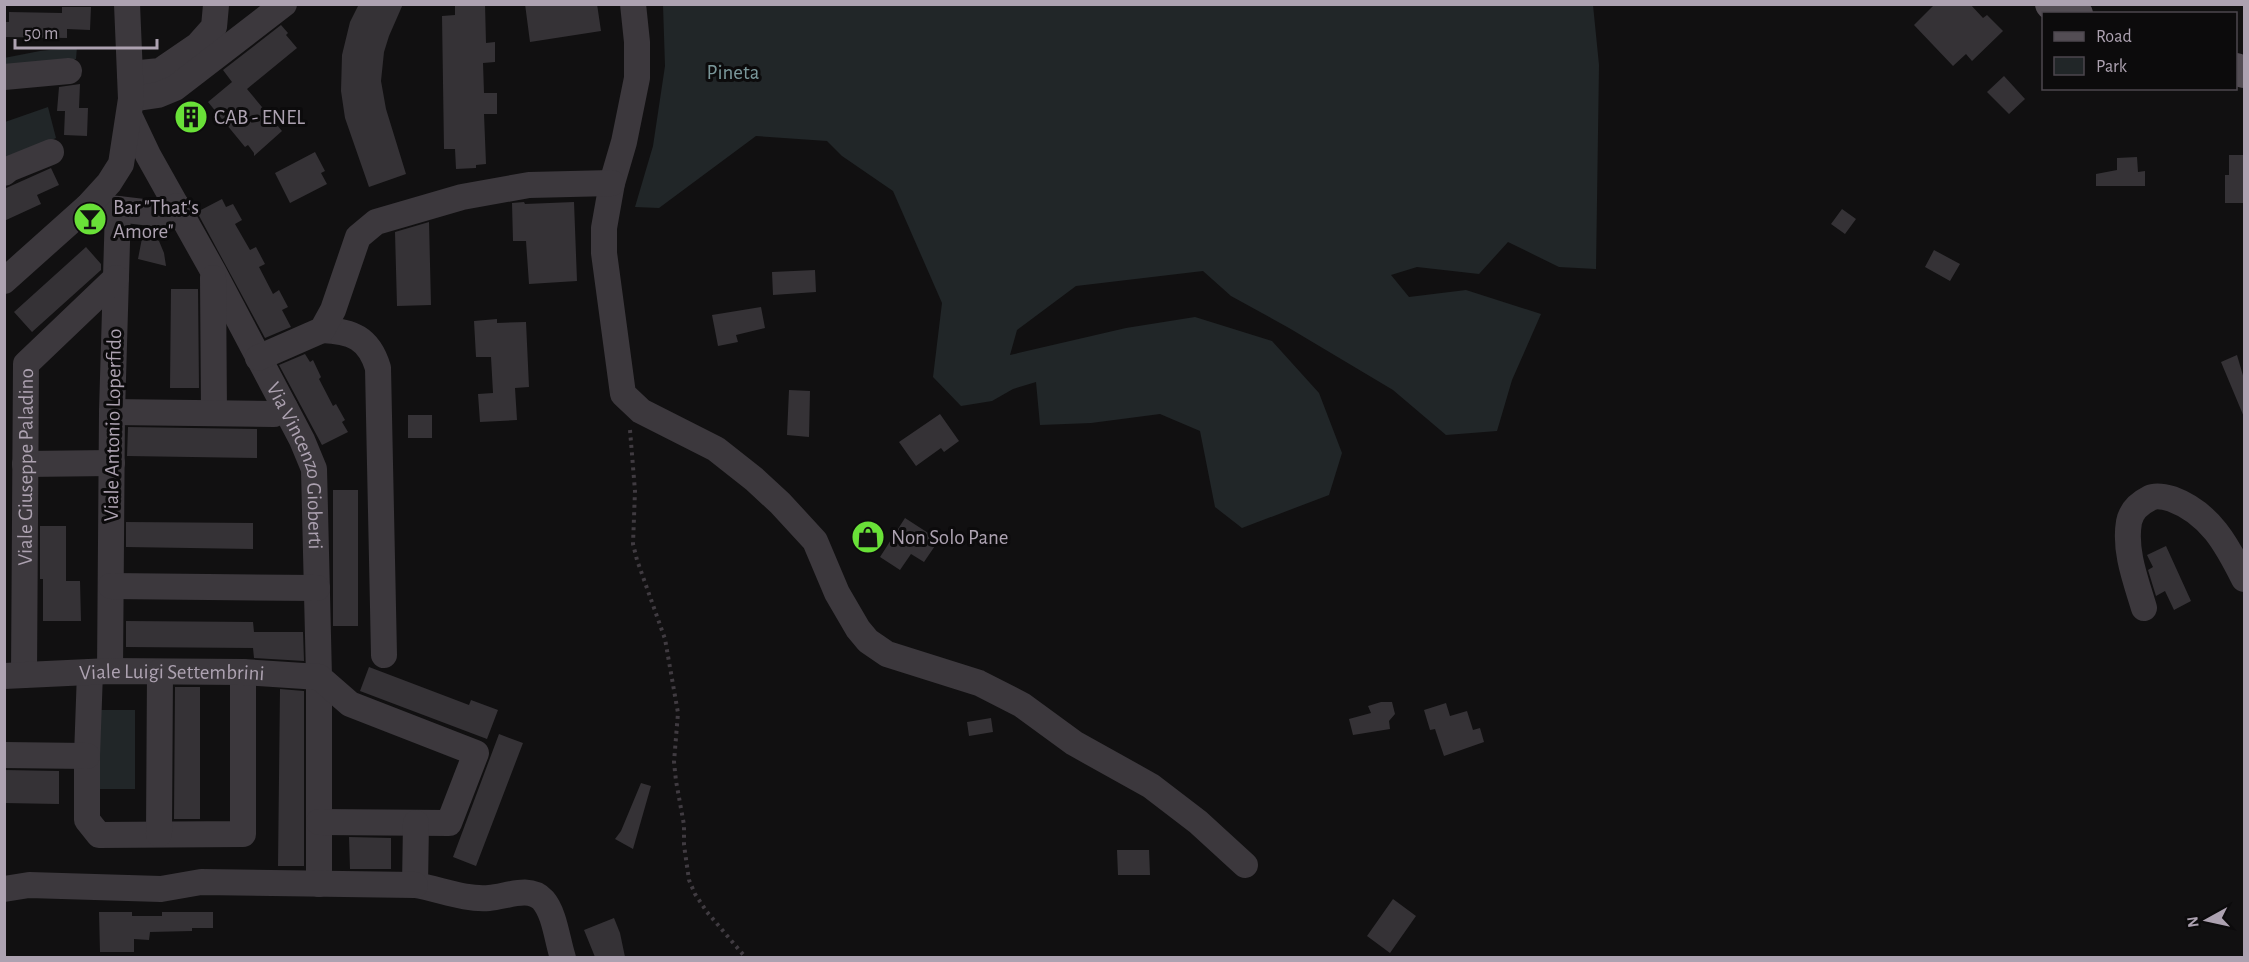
<svg xmlns="http://www.w3.org/2000/svg" width="2249" height="962" viewBox="0 0 2249 962" font-family="'Alegreya Sans',sans-serif">
	<style>
		.green { fill: #212628 }
		.building { fill: #353236 }
		.lines { fill: none; stroke-linecap: round; stroke-linejoin: round }
		.path { stroke: #403b41; stroke-width: 4; stroke-dasharray: 3 4.5; stroke-linecap: butt }
		.minor { stroke: #3c383d; stroke-width: 26 }
		.major { stroke: #534d54; stroke-width: 32 }
		.labels { text-anchor: middle; dominant-baseline: central; stroke-width: 6; stroke-linejoin: round; paint-order: stroke }
		.park-label { font-size: 21px; fill: #7a979a; stroke: #0c0b0c }
		.poi-label { font-size: 21px; fill: #ada2b1; stroke: #0c0b0c; text-anchor: start }
		.street-label { font-size: 21px; fill: #ada2b1; stroke: #0c0b0c }
	</style>
	<rect width="100%" height="100%" fill="#111011"/>
	<path class="green" d="M 663,5 L 1593,5 L 1599,65 L 1596,269 L 1559,267 L 1508,242 L 1479,274 L 1417,267 L 1391,275 L 1409,297 L 1466,290 L 1541,314 L 1512,380 L 1497,431 L 1446,435 L 1393,390 L 1289,328 L 1231,296 L 1203,271 L 1076,286 L 1017,330 L 1010,355 L 1126,328 L 1195,317 L 1272,341 L 1319,393 L 1342,453 L 1329,495 L 1242,528 L 1215,507 L 1200,431 L 1160,414 L 1091,423 L 1040,425 L 1036,382 L 1013,389 L 992,401 L 961,406 L 933,377 L 942,303 L 893,191 L 842,156 L 827,141 L 756,136 L 659,208 L 635,207 L 653,146 L 665,66 Z
		M 77,47 L 76,59 L 5,69 L 4,58 L 40,51 Z
		M 48,107 L 56,138 L 15,157 L 5,166 L 5,122 Z
		M 94,710 L 135,710 L 135,789 L 95,789 Z"/>
	<path class="building" d="M 359,4 L 403,4 L 389,36 L 384,52 L 381,81 L 386,109 L 406,174 L 369,187 L 345,118 L 341,91 L 342,55 L 350,22 Z
		M 455,4 L 485,4 L 486,43 L 495,42 L 495,62 L 483,63 L 484,93 L 497,93 L 497,114 L 484,114 L 486,164 L 476,165 L 476,168 L 456,169 L 455,149 L 444,149 L 442,16 L 455,15 Z
		M 525,4 L 597,4 L 601,31 L 530,42 Z
		M 1935,4 L 1970,4 L 1983,18 L 1987,15 L 2003,31 L 1972,61 L 1966,54 L 1953,66 L 1914,25 Z
		M 62,7 L 91,7 L 90,30 L 67,29 L 67,38 L 4,37 L 4,22 L 9,22 L 9,12 L 62,13 Z
		M 281,25 L 288,33 L 286,35 L 297,48 L 247,89 L 282,131 L 254,156 L 254,153 L 248,145 L 245,147 L 208,102 L 232,82 L 223,70 Z
		M 2004,76 L 2025,99 L 2009,114 L 1987,92 Z
		M 80,84 L 79,108 L 88,108 L 87,136 L 64,135 L 65,111 L 57,111 L 59,87 Z
		M 315,152 L 325,171 L 321,173 L 327,184 L 290,203 L 275,173 Z
		M 2229,155 L 2244,155 L 2244,203 L 2225,203 L 2225,175 L 2229,175 Z
		M 2137,157 L 2138,172 L 2145,171 L 2145,186 L 2096,186 L 2096,174 L 2117,170 L 2117,158 Z
		M 51,168 L 59,185 L 37,195 L 41,204 L 4,221 L 4,189 Z
		M 222,199 L 226,207 L 233,204 L 242,220 L 235,224 L 250,250 L 256,247 L 265,264 L 259,267 L 273,294 L 279,290 L 288,307 L 282,310 L 291,327 L 265,338 L 197,212 Z
		M 524,202 L 525,204 L 574,202 L 577,281 L 529,284 L 526,241 L 513,241 L 512,203 Z
		M 1842,209 L 1856,219 L 1845,234 L 1831,224 Z
		M 429,222 L 431,305 L 397,306 L 395,232 Z
		M 143,233 L 159,241 L 164,253 L 166,266 L 138,259 Z
		M 86,247 L 101,264 L 101,270 L 32,332 L 14,312 Z
		M 1934,250 L 1960,264 L 1950,281 L 1925,267 Z
		M 815,270 L 816,292 L 773,295 L 772,272 Z
		M 171,289 L 198,289 L 199,388 L 170,388 Z
		M 761,307 L 765,328 L 736,335 L 738,342 L 718,346 L 712,315 Z
		M 497,319 L 497,323 L 526,322 L 529,387 L 515,388 L 517,420 L 480,422 L 478,394 L 493,393 L 491,357 L 476,357 L 474,321 Z
		M 305,354 L 310,362 L 313,360 L 321,377 L 319,379 L 333,406 L 336,404 L 345,420 L 342,422 L 348,432 L 322,445 L 279,365 Z
		M 2237,355 L 2244,379 L 2244,417 L 2221,362 Z
		M 789,390 L 810,391 L 809,437 L 787,435 Z
		M 940,414 L 959,441 L 944,452 L 941,448 L 916,466 L 899,442 Z
		M 408,415 L 432,415 L 432,438 L 408,438 Z
		M 128,427 L 257,429 L 257,458 L 127,456 Z
		M 333,490 L 358,490 L 358,626 L 333,626 Z
		M 905,518 L 939,540 L 924,562 L 911,554 L 900,570 L 880,557 Z
		M 126,522 L 253,523 L 253,549 L 126,547 Z
		M 40,526 L 66,526 L 66,581 L 80,581 L 81,621 L 43,621 L 43,579 L 40,579 Z
		M 2166,546 L 2191,601 L 2174,610 L 2165,591 L 2156,596 L 2148,570 L 2153,567 L 2147,555 Z
		M 126,621 L 253,622 L 254,632 L 303,632 L 304,661 L 254,658 L 253,648 L 126,647 Z
		M 369,667 L 469,705 L 471,700 L 498,710 L 487,739 L 360,691 Z
		M 175,687 L 200,687 L 200,819 L 174,819 Z
		M 280,689 L 304,691 L 304,866 L 278,866 Z
		M 1381,702 L 1392,702 L 1395,714 L 1389,721 L 1390,729 L 1353,735 L 1349,719 L 1371,713 L 1368,706 Z
		M 1446,703 L 1450,716 L 1467,711 L 1473,730 L 1480,728 L 1484,742 L 1444,756 L 1435,729 L 1430,730 L 1424,710 Z
		M 991,718 L 993,732 L 969,736 L 967,722 Z
		M 499,734 L 523,743 L 476,866 L 453,857 Z
		M 4,770 L 59,771 L 59,804 L 4,803 Z
		M 641,783 L 651,786 L 633,849 L 615,839 L 621,831 Z
		M 349,837 L 391,838 L 391,869 L 350,869 Z
		M 1117,850 L 1149,850 L 1150,875 L 1118,875 Z
		M 1393,899 L 1416,916 L 1390,953 L 1367,936 Z
		M 99,912 L 132,912 L 132,916 L 162,916 L 162,912 L 213,912 L 213,928 L 192,928 L 192,931 L 150,932 L 149,940 L 134,939 L 134,952 L 100,952 Z
		M 614,918 L 620,933 L 625,957 L 595,957 L 584,930 Z"/>
	<g class="lines">
		<path class="path" d="M 630,430 L 635,491 L 633,544 L 637,560 L 665,639 L 678,713 L 674,762 L 676,781 L 684,825 L 684,845 L 689,880 L 695,894 L 707,912 L 746,958"/>
		<g class="minor">
			<path d="M 633,4 L 637,42 L 637,78 L 624,142 L 612,183 L 604,228 L 604,253 L 623,394 L 641,411 L 716,449 L 754,479 L 780,503 L 815,541 L 837,593 L 858,629 L 868,641 L 887,654 L 979,683 L 1022,705 L 1074,743 L 1151,786 L 1198,822 L 1245,865"/>
			<path d="M 130,74 L 160,71 L 198,45 L 214,27 L 216,5"/>
			<path d="M 4,77 L 69,71"/>
			<path d="M 131,99 L 158,95 L 175,88 L 284,4"/>
			<path id="s1" d="M 130,117 L 148,155 L 213,271 L 302,440 L 314,469 L 319,677 L 319,884"/>
			<path d="M 4,173 L 9,169 L 51,152"/>
			<path d="M 88,206 L 118,209 L 112,412 L 110,671"/>
			<path d="M 118,209 L 160,214 L 177,206"/>
			<path d="M 213,278 L 214,413"/>
			<path d="M 4,281 L 88,206 L 109,183 L 121,164 L 131,99 L 127,4"/>
			<path d="M 322,330 C 352,331 369,338 378,368 L 384,655"/>
			<path d="M 258,358 L 322,330 L 333,310 L 358,237 L 376,222 L 462,197 L 529,185 L 612,183"/>
			<path d="M 112,412 L 274,414 L 285,408"/>
			<path d="M 25,464 L 112,463"/>
			<path d="M 111,586 L 317,588"/>
			<path d="M 2144,608 C 2136,581 2124,551 2129,522 C 2131,511 2140,503 2150,498 C 2156,495 2165,497 2172,499 C 2210,513 2227,545 2244,579"/>
			<path d="M 90,672 L 87,756 L 87,820 L 99,835 L 243,834 L 243,672"/>
			<path id="s2" d="M 24,675 L 26,364 L 116,278"/>
			<path id="s3" d="M 4,676 L 110,671 L 243,672 L 319,677 L 350,704 L 476,753 L 449,823 L 319,822"/>
			<path d="M 4,755 L 87,756"/>
			<path d="M 416,823 L 415,885 C 440,889 464,900 489,898 C 506,897 529,885 543,900 C 555,914 557,940 563,958"/>
			<path d="M 159,834 L 160,672"/>
			<path d="M 4,889 L 29,885 L 161,889 L 201,882 L 415,885"/>
		</g>
		<path class="major" d="M 2051,4 L 2077,14
			M 2236,69 L 2244,72"/>
	</g>
	<defs>
		<symbol id="building-disc" viewBox="-11 -11 22 22"><circle r="9.5" fill="#69e038" stroke="#0c0b0c"/><path d="M-4-6H4V6H1V3H-1V6H-4ZM-2.5-4.3h1.7v1.8h-1.7ZM.8-4.3h1.7v1.8H.8ZM-2.5-1h1.7V.8h-1.7ZM.8-1h1.7V.8H.8Z" fill="#111"/></symbol>
		<symbol id="bar-disc" viewBox="-11 -11 22 22"><circle r="9.5" fill="#69e038" stroke="#0c0b0c"/><path d="M-6-5H6L.8 .8V4.5H3.5V6h-7V4.5H-.8V.8Z" fill="#111"/></symbol>
		<symbol id="shop-disc" viewBox="-11 -11 22 22"><circle r="9.5" fill="#69e038" stroke="#0c0b0c"/><path d="M-5-2.5h2.3a2.7 3.5 0 0 1 5.4 0H5L5.5 6h-11ZM-1.5-2.5h3a1.5 2.3 0 0 0-3 0Z" fill="#111"/></symbol>
	</defs>
	<g fill-rule="evenodd">
		<use href="#building-disc" x="172" y="98" width="38" height="38"/>
		<use href="#bar-disc" x="71" y="200" width="38" height="38"/>
		<use href="#shop-disc" x="849" y="518" width="38" height="38"/>
	</g>
	<g class="labels">
		<g class="park-label">
			<text x="733" y="72">Pineta</text>
		</g>
		<g class="poi-label">
			<text x="214" y="117">CAB - ENEL</text>
			<text x="113" y="207">Bar "That's<tspan x="113" dy="24">Amore"</tspan></text>
			<text x="891" y="537">Non Solo Pane</text>
		</g>
		<g class="street-label">
			<text transform="translate(113 425) rotate(-89)">Viale Antonio Loperfido</text>
			<text stroke="none"><textPath href="#s1" startOffset="390">Via Vincenzo Gioberti</textPath></text>
			<text stroke="none"><textPath href="#s2" startOffset="208">Viale Giuseppe Paladino</textPath></text>
			<text stroke="none"><textPath href="#s3" startOffset="168">Viale Luigi Settembrini</textPath></text>
		</g>
	</g>
	<rect width="2249" height="962" fill="none" stroke="#ada2b1" stroke-width="12"/>
	<rect x="2042" y="12" width="195" height="78" fill="#0c0b0c" stroke="#4c474e" stroke-width="1.5"/>
	<rect x="2054" y="32" width="30" height="9" fill="#534d54" stroke="#4c474e" stroke-width="1.5"/>
	<text x="2096" y="42" font-size="18" fill="#ada2b1">Road</text>
	<rect x="2054" y="57" width="30" height="18" fill="#212628" stroke="#4c474e" stroke-width="1.5"/>
	<text x="2096" y="72" font-size="18" fill="#ada2b1">Park</text>
	<g transform="translate(2207 920) rotate(262)" stroke="#0c0b0c" stroke-width="4.5" paint-order="stroke">
	<path d="M0-4.5L10 22L0 15L-10 22Z" fill="#ada2b1"/>
	<text y="-9" font-size="16" font-weight="bold" text-anchor="middle" fill="#ada2b1">N</text>
	</g>
	<path d="M15 39v9h142v-9" fill="none" stroke="#ada2b1" stroke-width="3"/>
	<text x="24" y="39" font-size="18" fill="#ada2b1" stroke="#0c0b0c" stroke-width="4.5" paint-order="stroke">50 m</text>
</svg>
